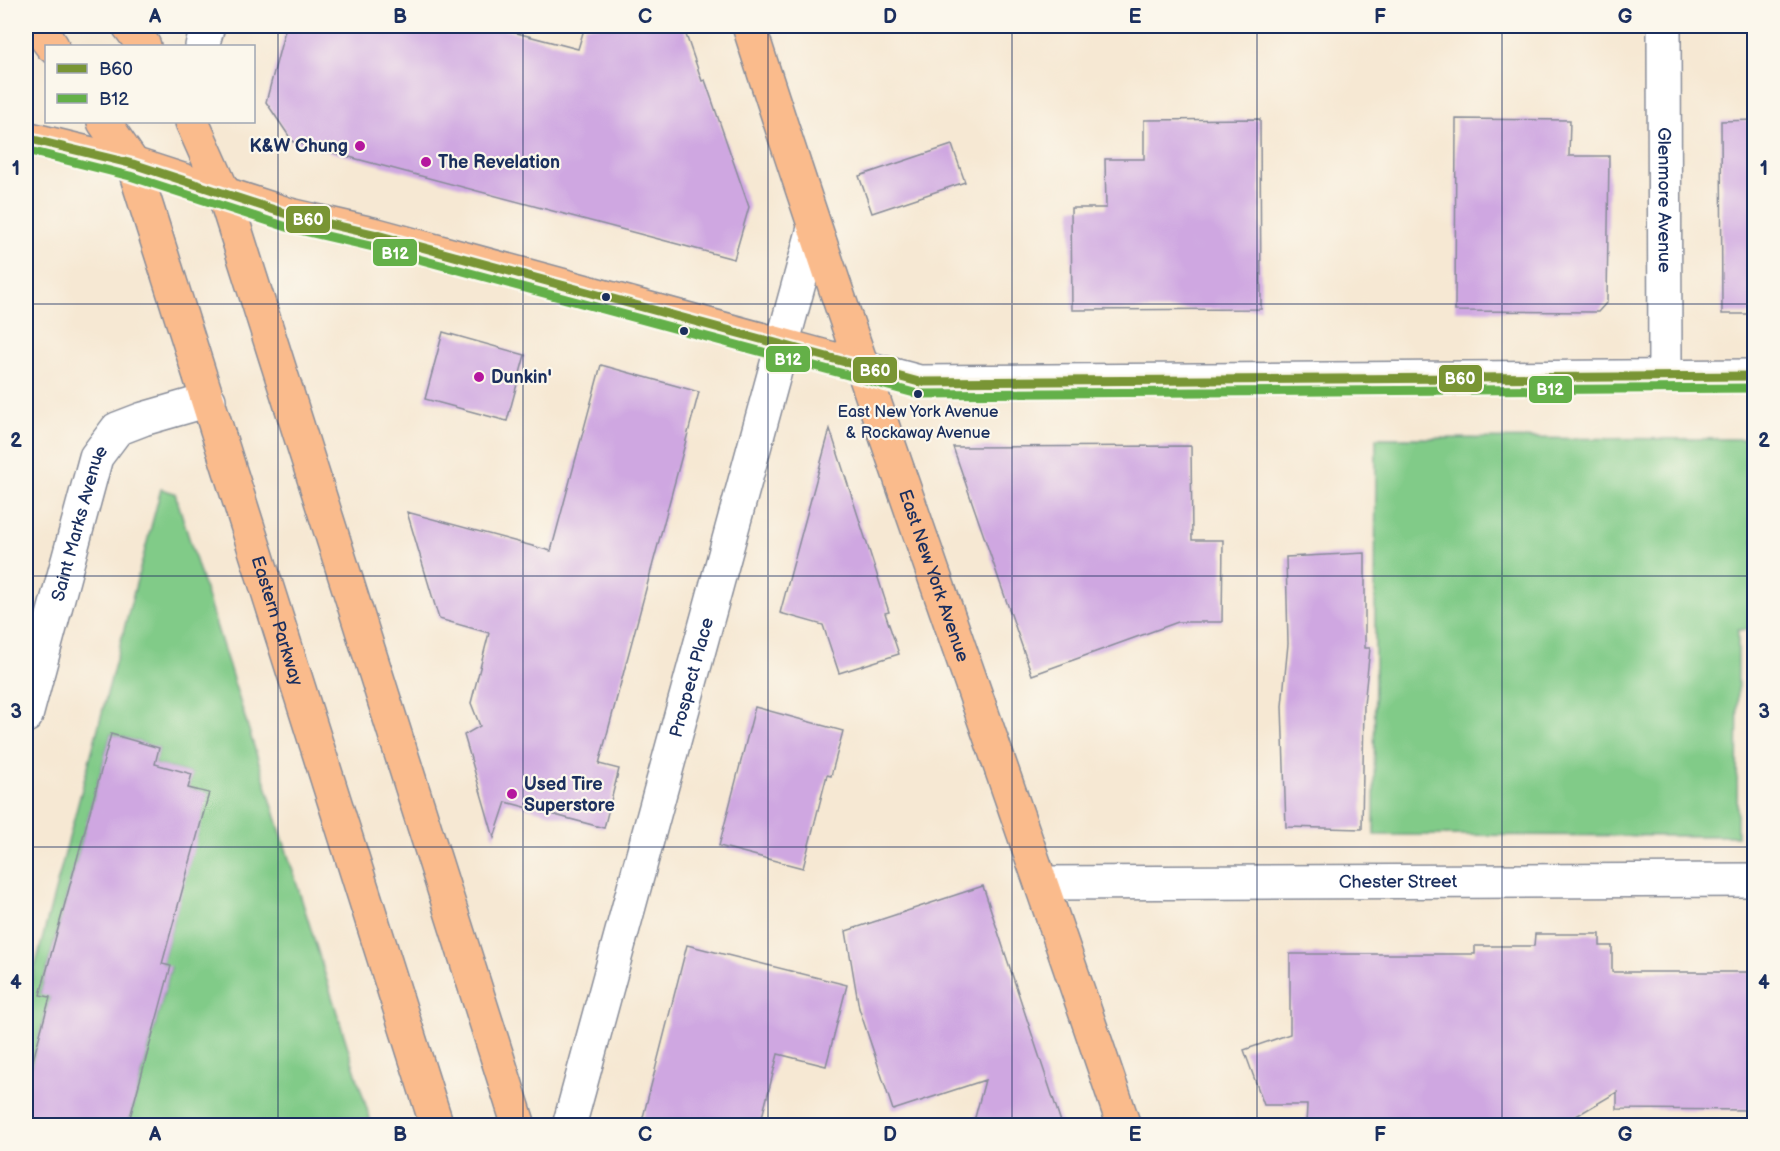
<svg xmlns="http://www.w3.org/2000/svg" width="1780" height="1151" viewBox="0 0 1780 1151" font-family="'Balsamiq Sans',sans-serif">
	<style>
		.green { fill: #81cb88; stroke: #4e7d73; stroke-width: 1.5 }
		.building { fill: #cfa7e1 }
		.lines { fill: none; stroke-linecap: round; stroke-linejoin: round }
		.minor-casing { stroke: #888c98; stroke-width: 36 }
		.major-casing { stroke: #888c98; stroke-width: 36 }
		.minor { stroke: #fff; stroke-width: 33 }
		.major { stroke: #fabb8c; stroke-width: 33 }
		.bus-1-casing { stroke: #fbf7ec; stroke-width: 14 }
		.bus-2-casing { stroke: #fbf7ec; stroke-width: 14 }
		.bus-1 { stroke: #799534; stroke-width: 9 }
		.bus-2 { stroke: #64b048; stroke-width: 9 }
		.grid { fill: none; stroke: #1b2f5e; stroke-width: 1.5; stroke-opacity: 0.55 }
		.poi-dot { fill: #b5179e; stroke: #fbf7ec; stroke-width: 2 }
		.bus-dot { fill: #1b2f5e; stroke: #fbf7ec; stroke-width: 2 }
		.labels { text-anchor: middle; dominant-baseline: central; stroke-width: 4.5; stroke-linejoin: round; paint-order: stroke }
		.bus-label { font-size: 16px; fill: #1b2f5e; stroke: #fbf7ec }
		.poi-label { font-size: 18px; font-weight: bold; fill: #1b2f5e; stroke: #fbf7ec; text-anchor: start }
		.street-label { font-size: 18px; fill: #1b2f5e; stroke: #fbf7ec }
		.line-badge { stroke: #fbf7ec; stroke-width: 2 }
		.badge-label { font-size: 16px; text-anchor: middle; font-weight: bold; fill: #fff }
		.neatline { fill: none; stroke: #1b2f5e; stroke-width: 2 }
		.grid-label { font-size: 20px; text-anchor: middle; font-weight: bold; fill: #1b2f5e }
	</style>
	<rect width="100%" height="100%" fill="#fbf7ec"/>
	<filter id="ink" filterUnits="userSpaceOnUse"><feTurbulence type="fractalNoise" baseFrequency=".0167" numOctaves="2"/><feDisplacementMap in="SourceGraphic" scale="12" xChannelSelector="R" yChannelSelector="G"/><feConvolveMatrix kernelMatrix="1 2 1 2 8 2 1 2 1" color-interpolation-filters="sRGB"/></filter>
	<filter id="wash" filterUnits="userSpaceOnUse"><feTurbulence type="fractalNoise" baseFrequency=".008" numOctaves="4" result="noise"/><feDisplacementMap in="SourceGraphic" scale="24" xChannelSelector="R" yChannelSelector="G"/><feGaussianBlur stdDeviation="1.35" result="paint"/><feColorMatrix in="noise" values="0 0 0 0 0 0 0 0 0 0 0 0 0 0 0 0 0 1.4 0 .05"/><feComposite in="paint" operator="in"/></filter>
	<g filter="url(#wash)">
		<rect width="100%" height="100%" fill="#f6e8d3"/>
		<path class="green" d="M 1376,438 L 1754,439 L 1754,629 L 1738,630 L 1737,836 L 1374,835 Z
			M 161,489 L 175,493 L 372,1125 L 128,1125 L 171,967 L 162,964 L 208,793 L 188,788 L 192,774 L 155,764 L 159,748 L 111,734 L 40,994 L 50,997 L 26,1086 L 26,1001 Z"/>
		<g id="blocks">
			<path class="building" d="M 286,26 L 490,26 L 578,49 L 585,26 L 683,26 L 702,81 L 705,80 L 749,207 L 734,259 L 293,142 L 266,102 Z
				M 1260,119 L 1261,309 L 1072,310 L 1071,208 L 1106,208 L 1105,159 L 1144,159 L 1144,120 Z
				M 1456,119 L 1570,120 L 1569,156 L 1609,156 L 1607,302 L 1598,312 L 1455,311 Z
				M 1755,120 L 1755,314 L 1722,314 L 1721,121 Z
				M 952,145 L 965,182 L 872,213 L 859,176 Z
				M 443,332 L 525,355 L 507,421 L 425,399 Z
				M 601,365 L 699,392 L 599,764 L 619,769 L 604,828 L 506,802 L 494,838 L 464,735 L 480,726 L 471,703 L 489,633 L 439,619 L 407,512 L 551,551 Z
				M 830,429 L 889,612 L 885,613 L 899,654 L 839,673 L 823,625 L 780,613 Z
				M 1191,446 L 1192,540 L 1223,540 L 1222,622 L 1178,622 L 1032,675 L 953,447 Z
				M 1365,553 L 1365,648 L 1370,648 L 1364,705 L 1362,829 L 1286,827 L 1282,706 L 1288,644 L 1286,557 Z
				M 755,707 L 843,731 L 831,776 L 827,775 L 803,868 L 719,846 Z
				M 111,734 L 159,748 L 155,764 L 192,774 L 188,788 L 209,793 L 162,964 L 171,966 L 128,1125 L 26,1125 L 26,1086 L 50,997 L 40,995 Z
				M 983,886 L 1005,953 L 1062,1125 L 973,1125 L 985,1080 L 893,1110 L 859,1008 L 846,931 Z
				M 1535,934 L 1600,934 L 1600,946 L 1612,946 L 1612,972 L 1755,972 L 1755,1110 L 1617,1109 L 1617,1092 L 1573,1118 L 1526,1120 L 1527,1125 L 1306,1125 L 1307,1105 L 1264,1105 L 1244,1050 L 1290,1034 L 1290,954 L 1475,954 L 1475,946 L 1534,946 Z
				M 687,945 L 847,985 L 826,1066 L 778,1054 L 760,1125 L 641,1125 Z"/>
		</g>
	</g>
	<g filter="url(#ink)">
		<use href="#blocks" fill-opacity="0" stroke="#888c98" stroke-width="1.5"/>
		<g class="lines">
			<defs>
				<g id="minor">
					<path id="s1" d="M 1664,26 L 1665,376"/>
					<path d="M 202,46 L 208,26"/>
					<path d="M 863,367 L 919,382 L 1754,376"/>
					<path id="s2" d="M 26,716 L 96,457 L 117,429 L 143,419 L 209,400"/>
					<path id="s3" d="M 1042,883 L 1754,880"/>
					<path id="s4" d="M 569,1126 L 814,228"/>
				</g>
				<g id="major">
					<path d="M 37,26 L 52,46"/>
					<path d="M 129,26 L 144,46"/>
					<path id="s5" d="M 749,26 C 867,394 1000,758 1124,1126"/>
					<path id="s6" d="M 104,122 L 133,164 L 437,1126"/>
					<path d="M 192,122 L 224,194 L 519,1126"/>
					<path d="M 26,138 L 133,164 L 290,215 L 377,235 L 863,367"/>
				</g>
			</defs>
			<use href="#minor" class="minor-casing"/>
			<use href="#major" class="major-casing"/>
			<use href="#minor" class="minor"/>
			<use href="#major" class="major"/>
			<defs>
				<path id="bus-1" d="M 26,138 L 133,164 L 290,215 L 377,235 L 919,382 L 1754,376"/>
				<path id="bus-2" d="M 26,150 L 130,176 L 287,227 L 374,247 L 918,394 L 1754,388"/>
			</defs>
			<use href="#bus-1" class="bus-1-casing"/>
			<use href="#bus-2" class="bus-2-casing"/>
			<use href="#bus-1" class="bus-1"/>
			<use href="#bus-2" class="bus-2"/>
		</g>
	</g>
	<path class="grid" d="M 278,26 L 278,1126M 523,26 L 523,1126M 768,26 L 768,1126M 1012,26 L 1012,1126M 1257,26 L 1257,1126M 1502,26 L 1502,1126M 26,304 L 1754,304M 26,576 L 1754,576M 26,847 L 1754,847"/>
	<g class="poi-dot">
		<circle cx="360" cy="146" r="6"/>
		<circle cx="426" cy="162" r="6"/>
		<circle cx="479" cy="377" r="6"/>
		<circle cx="512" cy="794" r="6"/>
	</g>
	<g class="bus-dot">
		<circle cx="606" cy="297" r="5"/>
		<circle cx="684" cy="331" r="5"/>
		<circle cx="918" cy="394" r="5"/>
	</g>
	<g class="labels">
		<g class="bus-label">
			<text x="918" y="412">East New York Avenue<tspan x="918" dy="21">&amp; Rockaway Avenue</tspan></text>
		</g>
		<g class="poi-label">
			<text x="348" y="146" text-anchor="end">K&amp;W Chung</text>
			<text x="438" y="162">The Revelation</text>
			<text x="491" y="377">Dunkin'</text>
			<text x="524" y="784">Used Tire<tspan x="524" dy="21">Superstore</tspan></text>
		</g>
		<g class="street-label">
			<text stroke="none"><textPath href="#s1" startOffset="174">Glenmore Avenue</textPath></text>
			<text stroke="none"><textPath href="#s2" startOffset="200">Saint Marks Avenue</textPath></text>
			<text stroke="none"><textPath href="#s5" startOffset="580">East New York Avenue</textPath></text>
			<text stroke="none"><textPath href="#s6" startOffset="530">Eastern Parkway</textPath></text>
			<text stroke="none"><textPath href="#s4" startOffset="465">Prospect Place</textPath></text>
			<text stroke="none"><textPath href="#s3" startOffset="356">Chester Street</textPath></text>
		</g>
	</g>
	<g class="line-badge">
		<rect x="285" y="205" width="46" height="29" rx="6" fill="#799534"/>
		<rect x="372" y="238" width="46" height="29" rx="6" fill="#64b048"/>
		<rect x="765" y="345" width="46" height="28" rx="6" fill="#64b048"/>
		<rect x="852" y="356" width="46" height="28" rx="6" fill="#799534"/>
		<rect x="1438" y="364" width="45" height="29" rx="6" fill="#799534"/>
		<rect x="1528" y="375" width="45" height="29" rx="6" fill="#64b048"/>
	</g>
	<g class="badge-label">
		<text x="308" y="225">B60</text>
		<text x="395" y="259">B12</text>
		<text x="788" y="365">B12</text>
		<text x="875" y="376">B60</text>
		<text x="1460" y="384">B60</text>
		<text x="1550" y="395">B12</text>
	</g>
	<rect width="1780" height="1151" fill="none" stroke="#fbf7ec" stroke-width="66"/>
	<rect x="45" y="45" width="210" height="78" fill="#fbf7ec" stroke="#a1a7b3" stroke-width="1.5"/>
	<rect x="57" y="64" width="30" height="9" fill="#799534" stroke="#a1a7b3" stroke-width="1.5"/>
	<text x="99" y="75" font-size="18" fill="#1b2f5e">B60</text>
	<rect x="57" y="94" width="30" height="9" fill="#64b048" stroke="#a1a7b3" stroke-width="1.5"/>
	<text x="99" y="105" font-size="18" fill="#1b2f5e">B12</text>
	<rect x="33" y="33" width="1714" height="1085" class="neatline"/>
	<g class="grid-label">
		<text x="155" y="23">A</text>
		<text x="400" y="23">B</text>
		<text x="645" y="23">C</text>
		<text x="890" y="23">D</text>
		<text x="1135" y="23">E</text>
		<text x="1380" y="23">F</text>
		<text x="1625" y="23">G</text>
		<text x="16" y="175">1</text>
		<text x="1764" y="175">1</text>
		<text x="16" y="447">2</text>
		<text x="1764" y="447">2</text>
		<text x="16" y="718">3</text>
		<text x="1764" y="718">3</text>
		<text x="16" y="989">4</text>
		<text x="1764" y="989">4</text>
		<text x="155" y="1141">A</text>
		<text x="400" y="1141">B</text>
		<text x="645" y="1141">C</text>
		<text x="890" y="1141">D</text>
		<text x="1135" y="1141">E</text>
		<text x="1380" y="1141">F</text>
		<text x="1625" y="1141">G</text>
	</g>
</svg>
